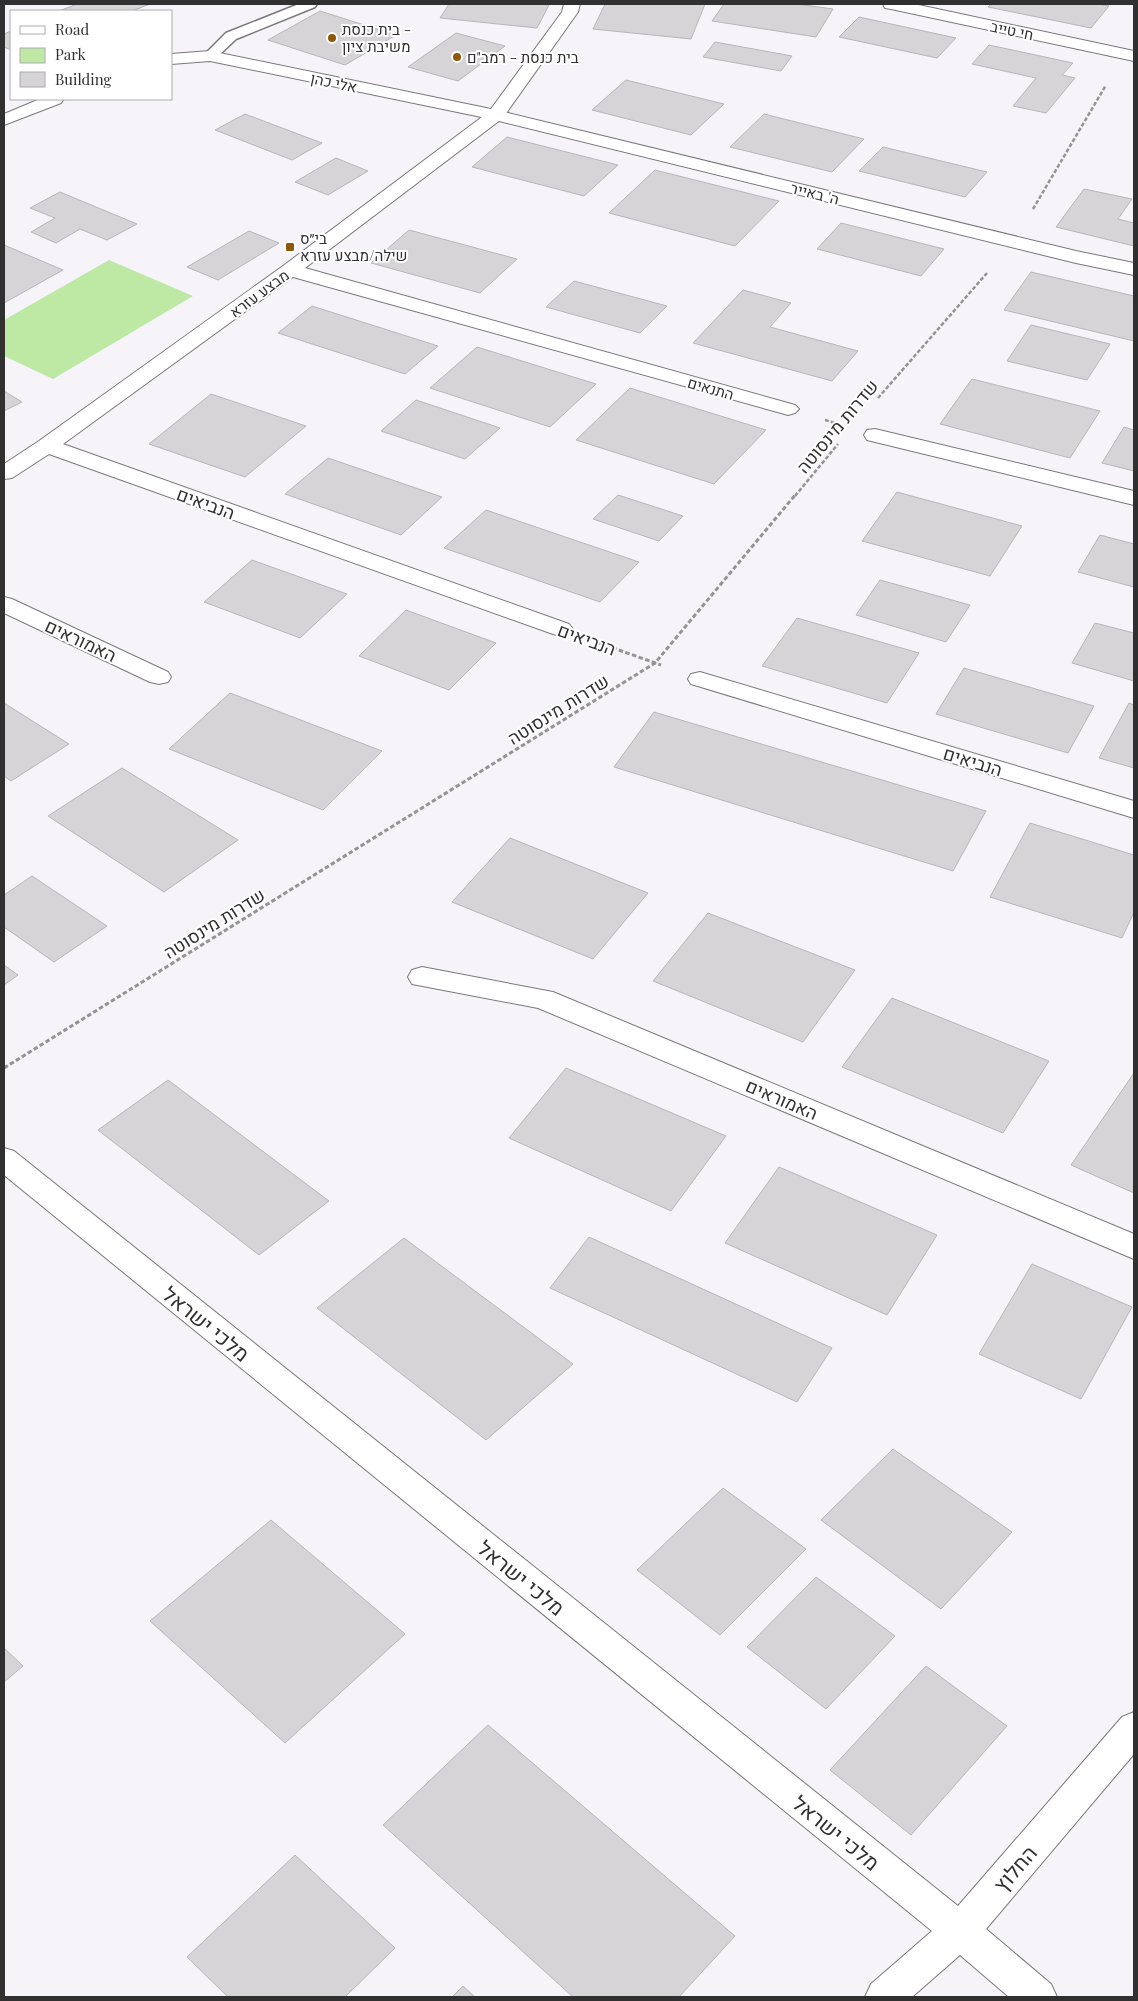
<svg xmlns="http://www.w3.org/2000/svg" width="1138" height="2001" viewBox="0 0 1138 2001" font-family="'Playfair Display',Heebo,serif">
<rect width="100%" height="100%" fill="#f6f4f9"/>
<path fill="#bde9a5" d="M109,260L193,296L53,379L4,356V320Z"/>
<g fill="#d7d4d8" stroke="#b9b5ba">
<path d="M77,4H150L132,11H59Z"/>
<path d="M449,4H534L549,5L537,28L440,18Z"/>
<path d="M605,4H705L691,39L593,29Z"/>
<path d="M724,4H797L833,9L816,37L712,21Z"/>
<path d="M991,4H1097L1109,6L1091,28L988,7Z"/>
<path d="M320,11L396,35L345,65L268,40Z"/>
<path d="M859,17L956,38L937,58L839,37Z"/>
<path d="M11,31V50L4,47V34Z"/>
<path d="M456,33L505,46L458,81L408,67Z"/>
<path d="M715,42L792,56L781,71L703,57Z"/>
<path d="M989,45L1073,63L1062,75L1075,78L1046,113L1013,106L1036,78L972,64Z"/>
<path d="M626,80L724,104L691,135L592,110Z"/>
<path d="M245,114L322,143L292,160L215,130Z"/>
<path d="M764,114L864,139L832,172L730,147Z"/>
<path d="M507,137L618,165L584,196L472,167Z"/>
<path d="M883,147L987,172L965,197L859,171Z"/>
<path d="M336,158L368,171L328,195L295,182Z"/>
<path d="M655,170L779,201L735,246L609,213Z"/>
<path d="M1084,189L1132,199L1118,219L1134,223V246L1056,227Z"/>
<path d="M60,192L137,224L107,240L80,229L56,243L31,232L55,218L30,208Z"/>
<path d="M841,223L944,249L921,276L817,249Z"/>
<path d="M409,230L517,259L480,293L371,263Z"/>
<path d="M249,231L279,243L218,280L187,267Z"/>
<path d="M4,245L63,270L4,303Z"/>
<path d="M1031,272L1134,296V341L1004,310Z"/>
<path d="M574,281L667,306L640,333L546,307Z"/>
<path d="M743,290L791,303L770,327L858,351L832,381L693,343Z"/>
<path d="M312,306L438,346L405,374L278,333Z"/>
<path d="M1031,325L1110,344L1087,380L1007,361Z"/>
<path d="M477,347L596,384L550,427L430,388Z"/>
<path d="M972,379L1100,411L1070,458L940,424Z"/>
<path d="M630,388L766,430L714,484L576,440Z"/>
<path d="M4,391L22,402L4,411Z"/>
<path d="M211,394L306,426L245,477L149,444Z"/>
<path d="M416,400L500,428L465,459L381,431Z"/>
<path d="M1124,427L1134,430V471L1102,463Z"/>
<path d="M328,458L442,497L401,535L285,494Z"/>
<path d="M897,492L1022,526L990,576L862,541Z"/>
<path d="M618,495L683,516L659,541L593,519Z"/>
<path d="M486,510L639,562L600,602L444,548Z"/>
<path d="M1100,535L1134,544V587L1078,572Z"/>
<path d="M252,560L347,594L300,638L204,602Z"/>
<path d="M880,580L970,605L946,642L856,615Z"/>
<path d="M406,610L496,643L449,690L359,656Z"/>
<path d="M797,618L919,653L887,703L762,666Z"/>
<path d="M1095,623L1134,633V681L1072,663Z"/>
<path d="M964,668L1094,706L1068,753L936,714Z"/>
<path d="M230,693L382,751L323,810L169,749Z"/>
<path d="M4,703L69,744L11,781L4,776Z"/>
<path d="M1129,703L1134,705V768L1099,758Z"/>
<path d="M654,712L986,811L953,871L614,767Z"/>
<path d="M122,768L238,840L164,892L48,816Z"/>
<path d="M1030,823L1134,855V912L1122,938L990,897Z"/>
<path d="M510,838L648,893L593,959L452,902Z"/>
<path d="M32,876L107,926L54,962L4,927V895Z"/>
<path d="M708,913L855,970L803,1042L653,981Z"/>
<path d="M4,965L18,975L4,985Z"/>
<path d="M892,998L1049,1061L1003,1133L842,1067Z"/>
<path d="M566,1068L726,1136L671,1211L509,1138Z"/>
<path d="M1134,1073V1193L1071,1165Z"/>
<path d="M168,1080L329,1201L259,1255L98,1130Z"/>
<path d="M779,1167L937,1235L887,1315L725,1243Z"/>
<path d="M589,1237L832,1348L797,1402L550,1288Z"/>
<path d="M404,1238L573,1364L486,1440L317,1308Z"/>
<path d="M1032,1264L1132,1307L1081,1399L979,1354Z"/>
<path d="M893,1449L1012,1532L941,1609L821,1520Z"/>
<path d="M723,1488L806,1549L720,1635L637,1570Z"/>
<path d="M271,1520L405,1634L285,1743L150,1621Z"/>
<path d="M816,1577L895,1636L826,1709L747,1647Z"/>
<path d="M4,1648L23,1666L4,1682Z"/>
<path d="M926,1666L1007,1726L911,1835L830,1770Z"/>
<path d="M488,1725L735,1936L679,1997H573L383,1825Z"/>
<path d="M295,1855L395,1948L345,1997H228L187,1957Z"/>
<path d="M463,1986L475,1997H452Z"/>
</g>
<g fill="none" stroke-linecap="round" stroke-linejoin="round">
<g stroke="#7a787c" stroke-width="3">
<path id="lane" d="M299,4H317L315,7L236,39L215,59H205L203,56L226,33Z"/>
</g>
<g stroke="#7a787c" stroke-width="2">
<g id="street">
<path d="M883,4H914L1134,51V61L891,9L885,8Z"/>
<path d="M496,110L1076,251L1134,263V275L1076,263L499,121L305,268L795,405L799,409L795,413L788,415L781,413L293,277L63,444L569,624L573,629L569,634L561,636L553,634L49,454L12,478L4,479V464L39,441L283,266L490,111Z"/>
<path d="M875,429L1134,491V505L867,440L864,435L867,430Z"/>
<path d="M4,597L12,599L168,672L171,677L168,682L159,684L150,682L4,613Z"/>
<path d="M700,672L1134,801V818L691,684L688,679L691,674Z"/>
<path d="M422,967L553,992L1134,1234V1259L538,1008L412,984L408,977L412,970Z"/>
<path d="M4,1148L14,1151L958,1906L1122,1717L1134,1712V1754L986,1929L1051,1984L1057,1997H1009L960,1955L912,1997H865L871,1984L932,1931L4,1175Z"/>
</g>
</g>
<g stroke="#7a787c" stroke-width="2">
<g id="secondary">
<path d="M564,4H580L578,12L502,119L496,120L210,61L171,64V54L210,51L491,109L562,12Z"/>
<path d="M40,99H64L61,103L4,125V114Z"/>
</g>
</g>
<g stroke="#949396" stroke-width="2.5" stroke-dasharray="4 2" stroke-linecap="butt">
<path d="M1033,209L1106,85"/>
<path d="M878,398L987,273"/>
<path d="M825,420L838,424"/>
<path d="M795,496L838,444"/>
</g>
<g stroke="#949396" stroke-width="3" stroke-dasharray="4.5 2.5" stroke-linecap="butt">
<path d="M599,643L661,665"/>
<path d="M4,1068L655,663L796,494"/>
</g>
<use href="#lane" fill="#fff" fill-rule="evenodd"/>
<use href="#street" fill="#fff" fill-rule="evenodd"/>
<use href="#secondary" fill="#fff" fill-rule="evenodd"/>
</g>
<g fill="#8d5907" stroke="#fff" stroke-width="2">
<circle cx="332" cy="38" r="5"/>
<circle cx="457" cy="57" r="5"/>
<rect x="285" y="242" width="10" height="10" rx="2.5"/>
</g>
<g text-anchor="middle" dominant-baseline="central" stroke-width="4" stroke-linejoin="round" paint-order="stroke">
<g font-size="15" fill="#303031" stroke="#fff" text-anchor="start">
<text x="342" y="29">בית כנסת -<tspan x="342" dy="17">משיבת ציון</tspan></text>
<text x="467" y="57">בית כנסת - רמב"ם</text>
<text x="300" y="238">בי״ס<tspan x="300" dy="17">שילה/מבצע עזרא</tspan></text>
</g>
<g font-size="15" fill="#303031" stroke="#fff">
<text transform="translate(1012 30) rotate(12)">חי טייב</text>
<text transform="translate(334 82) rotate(12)">אלי כהן</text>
<text transform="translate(815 193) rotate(14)">ה' באייר</text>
<text transform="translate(259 293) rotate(-36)">מבצע עזרא</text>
<text transform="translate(711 388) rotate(16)">התנאים</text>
</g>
<g font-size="18" fill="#303031" stroke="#fff">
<text transform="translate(837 426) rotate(-50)">שדרות מינסוטה</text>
<text transform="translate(206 503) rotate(20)">הנביאים</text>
<text transform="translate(587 639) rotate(20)">הנביאים</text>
<text transform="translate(81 640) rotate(25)">האמוראים</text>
<text transform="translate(558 709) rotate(-32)">שדרות מינסוטה</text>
<text transform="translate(973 761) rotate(17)">הנביאים</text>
<text transform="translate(214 923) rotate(-32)">שדרות מינסוטה</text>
<text transform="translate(782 1099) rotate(23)">האמוראים</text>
</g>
<g font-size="21" fill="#303031" stroke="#fff">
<text transform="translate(207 1323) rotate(39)">מלכי ישראל</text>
<text transform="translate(522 1577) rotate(39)">מלכי ישראל</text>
<text transform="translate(837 1832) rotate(39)">מלכי ישראל</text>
<text transform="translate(1014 1868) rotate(-49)">החלוץ</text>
</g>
</g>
<rect width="1138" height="2001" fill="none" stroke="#303031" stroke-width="10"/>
<rect x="10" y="10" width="162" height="90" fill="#ffffff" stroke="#acacad"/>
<rect x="20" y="26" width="25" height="8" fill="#ffffff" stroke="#acacad"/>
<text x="55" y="35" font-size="15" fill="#303031">Road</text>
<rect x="20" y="48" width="25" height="15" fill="#bde9a5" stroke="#acacad"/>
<text x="55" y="60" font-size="15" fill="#303031">Park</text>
<rect x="20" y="72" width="25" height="15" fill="#d7d4d8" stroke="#acacad"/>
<text x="55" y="85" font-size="15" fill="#303031">Building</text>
</svg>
